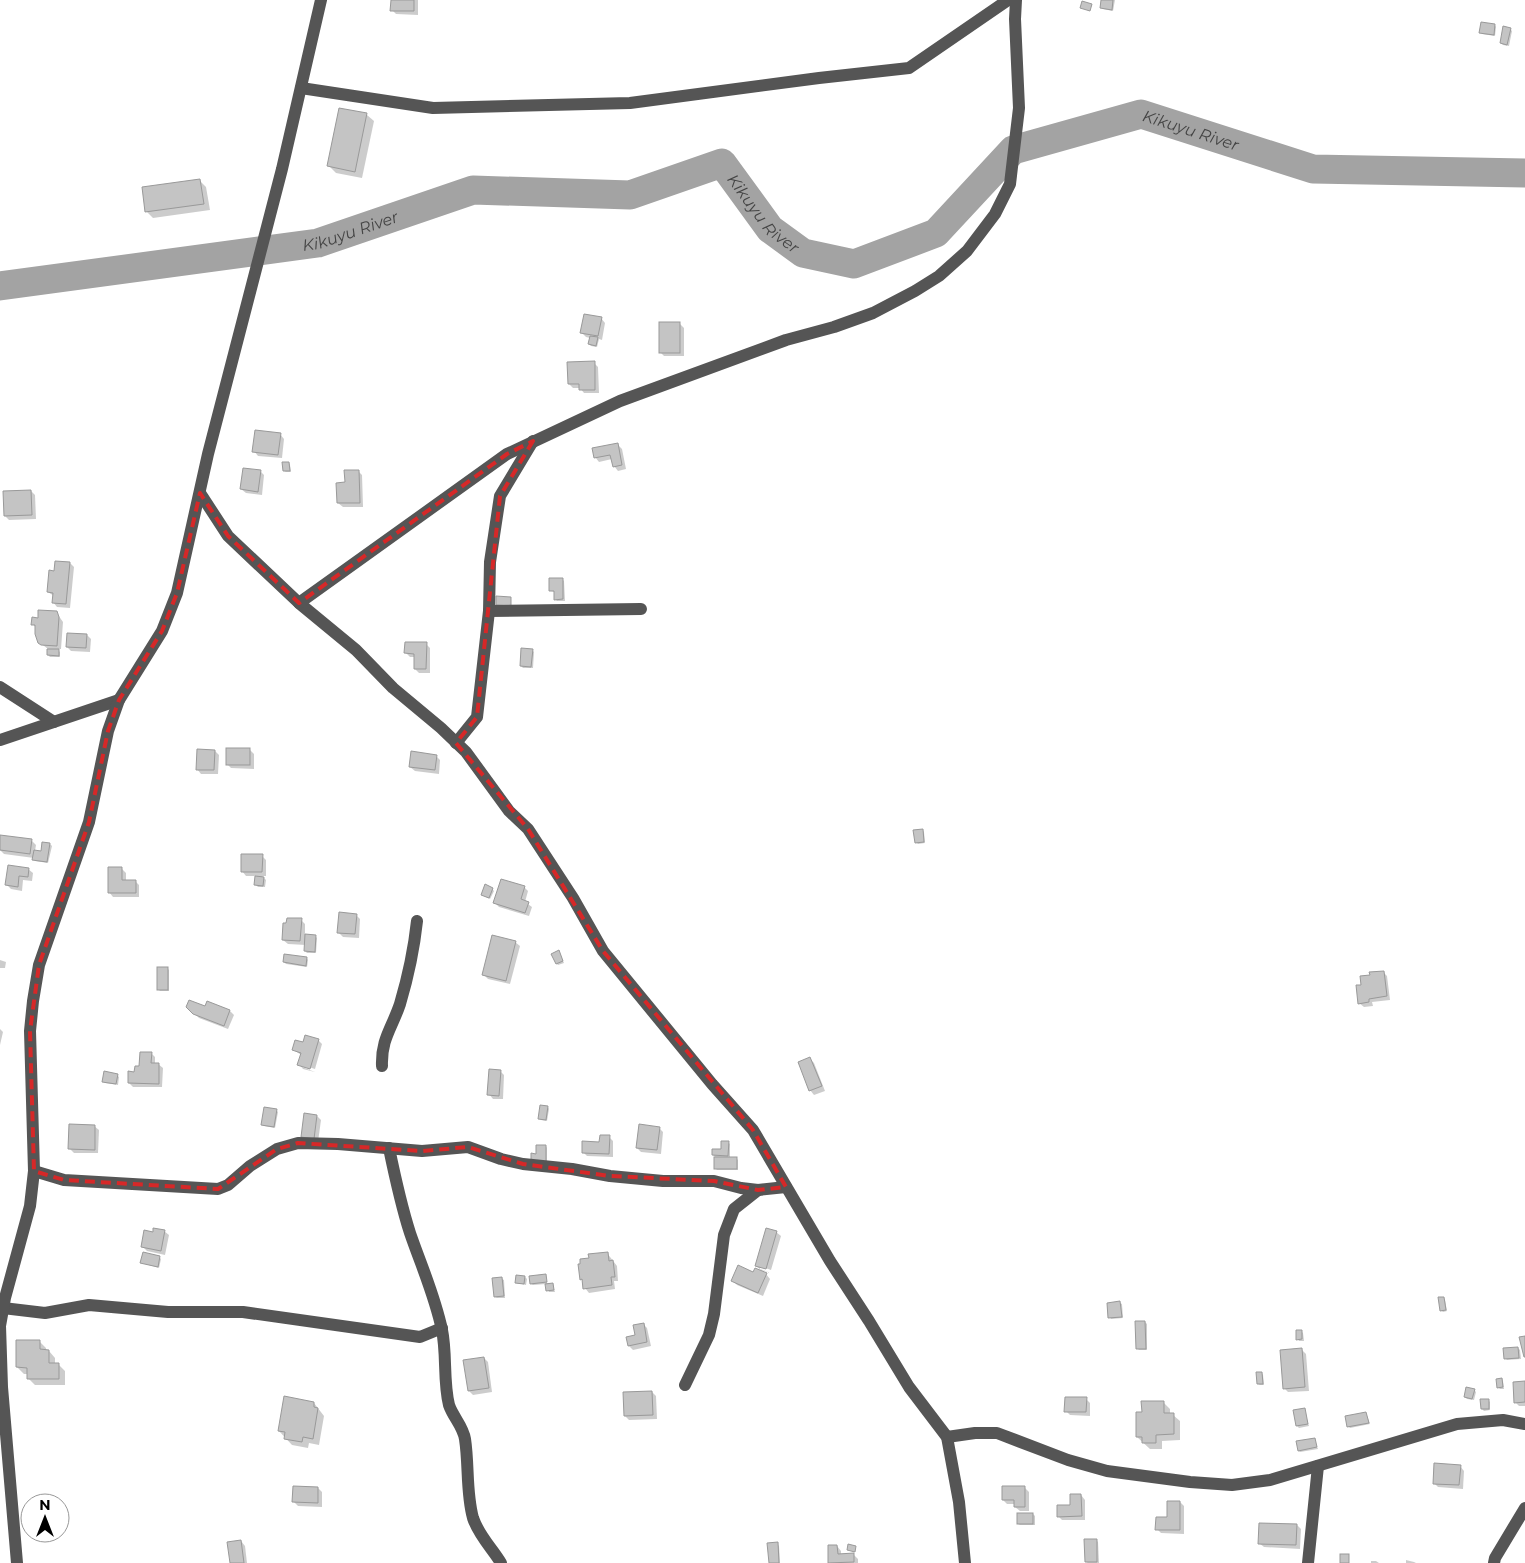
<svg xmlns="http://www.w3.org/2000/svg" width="1525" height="1563" viewBox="0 0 1525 1563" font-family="Montserrat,sans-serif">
<rect width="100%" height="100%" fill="#fff"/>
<g fill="#0003">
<path d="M392,0H418V15L396,14L392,10Z"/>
<path d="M1102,0H1115L1113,11L1103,9L1101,7Z"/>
<path d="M1495,25L1496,27L1495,36L1482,34L1481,32Z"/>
<path d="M1510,29L1512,31L1509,46L1503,45L1501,43Z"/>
<path d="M340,109L367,115L374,121L362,178L336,173L329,166Z"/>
<path d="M199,180L206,187L210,210L153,218L146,211Z"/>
<path d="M601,318L605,323L602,340L599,339L597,347L591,346L589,344L590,338L586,337L582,333Z"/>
<path d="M680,324L684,328V356H664L660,352Z"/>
<path d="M594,363L598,367L599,393H584L580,388H573L569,384Z"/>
<path d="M280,434L284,439L282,458L258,456L254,451Z"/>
<path d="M618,445L622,449L626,469L618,471L614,466L612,459L599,462L595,457Z"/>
<path d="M289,463L290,465L291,472H286L284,471Z"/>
<path d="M260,471L264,475L262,495L246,493L241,489Z"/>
<path d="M358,471L362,475L363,507H343L338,503L346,483Z"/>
<path d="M31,491L35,495L36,519L9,520L5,516Z"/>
<path d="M70,563L74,567L70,608L57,607L53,602L54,596L48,592L55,572Z"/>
<path d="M563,580L564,581L565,601H557L555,599V592L551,591Z"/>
<path d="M56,612L63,622L61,649H57L60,652V657H50L48,655V649L39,642L36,628L33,624L39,619Z"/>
<path d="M87,635L91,639L90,652L71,651L67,647Z"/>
<path d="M426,644L430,648V673H419L415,669V657H410L406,653Z"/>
<path d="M532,650L534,652L533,668H523L521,666Z"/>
<path d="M250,750L254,754V769L231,768L227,764Z"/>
<path d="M215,751L219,755L218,774H201L197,769Z"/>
<path d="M436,756L440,760L439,774L415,771L410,767Z"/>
<path d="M922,830L924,832L925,843L918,844L916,842Z"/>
<path d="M32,841L36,845L35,851L42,852L50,844L52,846L48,863L35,861L34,858L4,854L0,850V846Z"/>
<path d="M262,856L266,860V876H262L266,880L265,887H258L256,885L257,876H246L242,871Z"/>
<path d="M28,869L33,873L32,881L23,880L22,891L11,889L7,885Z"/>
<path d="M122,869L126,873V881H135L139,885V897H113L109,892Z"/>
<path d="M524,887L528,891L525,902L532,907L529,916L499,907L495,903Z"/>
<path d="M492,889L494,891L490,899L482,895Z"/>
<path d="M356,915L360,919L359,938L343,937L338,932Z"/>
<path d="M301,920L305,924V935L315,936L317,938L316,953H307L305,951L306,945L288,944L283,940Z"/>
<path d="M515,942L520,946L510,984L488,979L484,975Z"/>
<path d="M559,952L564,963L558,965L557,964Z"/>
<path d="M307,958L308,960L307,967L286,964L284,962Z"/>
<path d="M0,960L6,962L5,968H0Z"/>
<path d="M167,968L169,970V991H160L158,989Z"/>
<path d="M1383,972L1387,976L1390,1000L1372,1002L1373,1006L1364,1007L1359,1003L1362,986L1371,976Z"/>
<path d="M188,1007L230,1011L234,1015L228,1029L199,1018Z"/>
<path d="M0,1029L3,1032L0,1045Z"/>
<path d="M318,1040L322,1044L315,1069L302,1065V1067L315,1072L303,1069L299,1064L301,1055L294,1050L304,1043Z"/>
<path d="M151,1053L155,1057V1064H158L163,1068L162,1087H133L129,1083Z"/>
<path d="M810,1059L814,1063L825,1091L814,1095L810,1090Z"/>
<path d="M500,1071L504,1075L503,1099H493L489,1094Z"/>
<path d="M117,1075L119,1077L118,1085L105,1083L104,1082Z"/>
<path d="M548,1107L549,1109L547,1121L541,1120L539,1118Z"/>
<path d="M276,1110L278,1112L275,1128L264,1126L262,1125Z"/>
<path d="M317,1116L321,1120L318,1142L306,1141Z"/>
<path d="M94,1126L99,1130L98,1153H74L70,1149Z"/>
<path d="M659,1128L663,1132L661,1154L641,1152L637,1148Z"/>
<path d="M609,1137L613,1141V1157L587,1156L583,1152Z"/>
<path d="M728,1142L730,1144V1159H737L738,1160V1170H717L715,1168V1157L713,1155L722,1151Z"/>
<path d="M546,1146L547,1148V1163L537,1156Z"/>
<path d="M164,1231L169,1235L165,1255L147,1251L143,1247L154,1233Z"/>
<path d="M776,1232L781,1236L771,1270L760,1266V1269L771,1273L761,1270L756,1266Z"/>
<path d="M607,1253L617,1266L618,1281H614L615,1289L589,1293L585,1288L584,1282L581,1279L590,1259Z"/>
<path d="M159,1257L161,1259L159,1268L142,1263Z"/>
<path d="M754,1273L766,1274L770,1279L763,1296L737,1285L733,1281Z"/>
<path d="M545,1276L548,1285H553L555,1292H549L546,1284L533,1285L531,1284Z"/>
<path d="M525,1277L527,1279L526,1285L517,1283Z"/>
<path d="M502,1279L504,1280L505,1298H497L495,1297Z"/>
<path d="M1443,1298L1445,1300L1447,1311L1443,1312L1441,1310Z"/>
<path d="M1120,1303L1122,1304L1123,1318L1111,1319L1110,1317Z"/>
<path d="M1145,1322L1147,1324V1350H1139L1137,1348Z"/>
<path d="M643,1324L647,1328L651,1346L633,1350L629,1346Z"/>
<path d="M1301,1331L1303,1333L1304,1341H1299L1298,1339Z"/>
<path d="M39,1341L46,1348V1351H49L55,1358V1364H58L65,1371V1385H35L28,1378V1374H24L17,1367Z"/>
<path d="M1518,1348L1520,1350L1521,1359L1507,1360L1505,1358Z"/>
<path d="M1302,1350L1306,1354L1309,1391L1288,1392L1284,1388Z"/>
<path d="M484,1358L488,1362L492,1392L473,1395L469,1391Z"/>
<path d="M1261,1373L1263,1375L1264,1385H1260L1258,1384Z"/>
<path d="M1502,1379L1503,1381L1504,1389H1500L1498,1387Z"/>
<path d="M1525,1383V1406H1519L1515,1402Z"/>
<path d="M1474,1390L1476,1392L1474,1400L1467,1399L1465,1397Z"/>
<path d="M652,1392L656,1396L657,1419L629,1420L625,1416Z"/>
<path d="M1086,1399L1090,1403V1416L1070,1415L1066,1411Z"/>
<path d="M1488,1400L1490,1402V1410L1484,1411L1482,1409Z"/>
<path d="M1163,1402L1170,1409V1415H1173L1180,1421V1440L1162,1441V1449H1150L1137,1437L1143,1413Z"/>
<path d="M314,1403L324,1416L319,1445L309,1443L308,1448L292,1445L279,1431Z"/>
<path d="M1304,1410L1309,1426L1299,1428L1297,1426Z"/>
<path d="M1366,1413L1370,1424L1350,1428L1348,1426Z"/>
<path d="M1314,1439L1318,1449L1300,1452L1299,1451Z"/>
<path d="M1460,1466L1464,1471L1463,1489L1438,1487L1434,1483Z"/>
<path d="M318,1488L322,1492V1507L298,1506L294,1502Z"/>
<path d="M1025,1488L1029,1492V1511H1020L1015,1507V1504H1007L1003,1500Z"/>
<path d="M1081,1495L1085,1500V1520H1062L1058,1516L1071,1506Z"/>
<path d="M1180,1502L1184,1506V1534L1161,1533L1157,1529L1169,1518Z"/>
<path d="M1033,1514L1035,1516V1525H1020L1018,1524Z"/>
<path d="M1297,1525L1301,1529L1300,1549L1264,1547L1259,1543Z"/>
<path d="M1096,1540L1098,1542L1099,1563H1088L1086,1562Z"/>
<path d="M241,1541L245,1546L247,1563H231Z"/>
<path d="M777,1544L779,1546L780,1563H770Z"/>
<path d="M837,1546L841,1551V1555L853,1554L858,1559V1563H830Z"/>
<path d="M1406,1560L1414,1562L1416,1563H1406Z"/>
<path d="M1371,1561H1376L1379,1563H1371Z"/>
</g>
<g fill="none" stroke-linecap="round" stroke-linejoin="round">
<path stroke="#a3a3a3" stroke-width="29" id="s1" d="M0,286L318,243L473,190L630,195L722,163L770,229L803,253L854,264L936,233L1013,150L1141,114L1313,169L1525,173"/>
</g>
<g fill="#c4c4c4" stroke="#999">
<path d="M391,0H414V11H390Z"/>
<path d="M1101,0H1113L1112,10L1100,8Z"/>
<path d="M1082,1L1092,4L1090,11L1080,8Z"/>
<path d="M1481,22L1495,24L1494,35L1479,33Z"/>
<path d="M1503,26L1511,28L1507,45L1500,43Z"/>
<path d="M339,108L367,113L355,172L327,166Z"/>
<path d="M200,179L204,204L145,212L142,187Z"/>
<path d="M584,314L602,317L598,336L580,333Z"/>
<rect x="659" y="322" width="21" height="31"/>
<path d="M590,336L598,337L596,346L588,344Z"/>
<path d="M595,361V390H579V384H568L567,362Z"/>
<path d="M255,430L281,433L278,455L252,452Z"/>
<path d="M618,443L622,465L613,467L610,455L594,458L592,448Z"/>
<path d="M282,462H289L290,471H283Z"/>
<path d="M243,468L261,470L258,492L240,489Z"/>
<path d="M344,470H359L360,503H337L336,483L345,482Z"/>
<path d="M31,490L32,515L4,516L3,491Z"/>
<path d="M55,561L70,562L66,604L52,603L53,593L47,592L49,570L54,571Z"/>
<path d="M549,578H563V599L554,600V591H549Z"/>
<path d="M496,596L511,597V606L496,605Z"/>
<path d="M38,610L57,611L59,617L57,646L41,645L38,643L35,634V625H31L32,617L38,618Z"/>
<path d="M67,633L87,634L86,648L66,647Z"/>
<path d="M405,642H427L426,669H414V654L404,653Z"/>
<path d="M521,648L533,649L531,667L520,666Z"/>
<path d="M47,649H59V656L47,655Z"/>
<rect x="226" y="748" width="24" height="17"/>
<path d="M197,749L215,750L214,770H196Z"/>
<path d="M411,751L437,755L435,770L409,767Z"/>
<path d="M923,829L924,842L915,843L913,830Z"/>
<path d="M0,835L32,839L30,854L0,850Z"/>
<path d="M42,842L50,843L47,862L32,860L34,850L41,851Z"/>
<path d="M241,854H263L262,872H241Z"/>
<path d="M8,865L29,868L28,877L19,876L18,887L5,885Z"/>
<path d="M108,867H122V880H136V893H108Z"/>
<path d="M255,876L264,877L263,886L254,885Z"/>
<path d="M501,879L525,886L521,899L529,902L525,913L493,903Z"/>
<path d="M485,884L493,888L489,898L481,895Z"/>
<path d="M339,912L357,914L355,934L337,933Z"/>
<path d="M287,918H302L300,941L282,940L283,923H286Z"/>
<path d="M305,934L316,935L315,952L304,951Z"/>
<path d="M492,935L516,941L506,981L482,975Z"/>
<path d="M559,950L563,961L556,964L551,954Z"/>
<path d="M284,954L307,957L306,966L283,962Z"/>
<rect x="157" y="967" width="11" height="23"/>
<path d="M1384,971L1387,996L1369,999V1002L1358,1004L1356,985H1361L1360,976L1370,975L1369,972Z"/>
<path d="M189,1000L205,1006L207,1001L230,1010L224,1026L193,1014L186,1007Z"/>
<path d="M305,1035L319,1039L310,1069L297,1065L301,1053L292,1050L295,1040L303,1042Z"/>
<path d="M140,1052H152L151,1063H159V1084L128,1083V1071L134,1072L135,1066H139Z"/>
<path d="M810,1057L822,1086L809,1091L798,1062Z"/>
<path d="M489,1069L501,1070L499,1096L487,1095Z"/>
<path d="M104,1071L118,1074L116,1084L102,1082Z"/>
<path d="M540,1105L548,1106L546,1120L538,1119Z"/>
<path d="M264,1107L277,1109L274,1127L261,1125Z"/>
<path d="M304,1113L317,1115L314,1139L301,1137Z"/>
<path d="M69,1124L95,1125V1150L68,1149Z"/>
<path d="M639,1124L660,1127L657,1150L636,1148Z"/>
<path d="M600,1135H610L609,1154L582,1153V1141L599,1142Z"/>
<path d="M721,1141H729L728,1156L712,1155V1149H721Z"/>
<path d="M536,1145H546V1162L531,1161V1153L536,1154Z"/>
<rect x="714" y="1157" width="23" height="12"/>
<path d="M153,1228L165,1230L161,1251L141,1247L144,1230L153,1232Z"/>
<path d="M766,1228L777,1231L766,1269L755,1266Z"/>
<path d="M143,1252L160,1256L158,1267L140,1263Z"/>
<path d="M608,1252L609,1261L613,1260L615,1277H611L612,1285L583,1289L582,1279L580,1280L578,1264H580V1259L589,1258L588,1254Z"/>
<path d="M738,1265L753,1272L755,1268L767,1273L758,1293L731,1281Z"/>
<path d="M546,1274L547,1282L530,1284L529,1276Z"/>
<path d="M516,1275L525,1276L524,1284L515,1283Z"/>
<path d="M502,1277L504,1296L494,1297L492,1278Z"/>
<path d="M553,1283L554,1290L546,1291L545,1284Z"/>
<path d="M1438,1297H1444L1446,1310L1440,1311Z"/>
<path d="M1120,1301L1122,1317L1108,1318L1107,1303Z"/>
<path d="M1135,1321H1145L1146,1349H1136Z"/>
<path d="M644,1323L647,1342L628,1346L626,1337L635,1335L633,1325Z"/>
<path d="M1296,1330H1302V1339L1296,1340Z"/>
<path d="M1525,1336V1357H1524L1519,1337Z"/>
<path d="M16,1340H40V1349L49,1350V1363H59V1379H27V1368L16,1367Z"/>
<path d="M1518,1347L1519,1358L1504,1359L1503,1348Z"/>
<path d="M1302,1348L1305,1387L1283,1389L1280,1350Z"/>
<path d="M484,1357L489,1388L468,1391L463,1360Z"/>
<path d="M1256,1372H1262L1263,1384H1257Z"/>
<path d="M1502,1378L1503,1387L1497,1388L1496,1379Z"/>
<path d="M1525,1381V1402L1514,1403L1513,1382Z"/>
<path d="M1466,1387L1475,1389L1472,1399L1464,1397Z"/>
<path d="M652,1391L653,1415L624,1416L623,1392Z"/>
<path d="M284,1396L314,1402V1407L318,1408L313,1439L303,1437L302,1442L284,1439L285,1432L278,1431Z"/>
<path d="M1065,1397H1087L1086,1412H1064Z"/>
<path d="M1480,1399H1489V1409H1481Z"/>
<path d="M1141,1401H1164V1413H1174V1434L1156,1435V1443H1142V1437H1136V1412H1142Z"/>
<path d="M1305,1408L1308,1424L1296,1426L1293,1410Z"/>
<path d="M1366,1412L1369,1423L1347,1427L1345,1416Z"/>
<path d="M1315,1438L1317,1447L1298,1451L1296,1441Z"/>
<path d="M1434,1463L1461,1465L1459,1485L1433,1484Z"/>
<path d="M293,1486L318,1487V1503L292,1502Z"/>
<path d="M1002,1486H1025V1507H1014V1500H1002Z"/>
<path d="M1070,1494H1081L1082,1516L1057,1517V1505H1070Z"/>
<path d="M1167,1501H1180V1530H1155L1156,1517H1167Z"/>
<rect x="1017" y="1513" width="16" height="11"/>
<path d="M1259,1523L1297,1524L1296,1545L1258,1544Z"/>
<path d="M1084,1539H1097V1562H1085Z"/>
<path d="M241,1540L244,1563H230L227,1542Z"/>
<path d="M778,1542L779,1563H769L767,1543Z"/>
<path d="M848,1544L856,1546L855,1552L847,1550Z"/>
<path d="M828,1545H837L838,1554L854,1553V1562L828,1563Z"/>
<rect x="1340" y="1554" width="9" height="9"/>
</g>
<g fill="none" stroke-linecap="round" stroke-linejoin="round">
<g stroke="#555" stroke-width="12">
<path d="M301,88L433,108L630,103L819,78L909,68L1008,0"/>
<path d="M200,493L228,536L299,603L356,650L393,688L441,728L466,752L509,811L528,829L573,898L603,951L712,1084L753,1130L830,1261L869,1321L909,1387L947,1437L959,1502L965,1563"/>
<path d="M299,603L507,454L620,401L786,340L834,327L873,313L915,291L939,276L967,251L995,214L1010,184L1019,108L1015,19L1016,0"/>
<path d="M489,611L641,609"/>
<path d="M0,687L54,722"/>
<path d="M0,740L119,700"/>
<path d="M456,743L477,717L489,611L490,562L500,496L533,441"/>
<path d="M382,1066C381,1039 392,1028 400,1004C408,977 414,949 417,921"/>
<path d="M389,1148C395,1177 401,1205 410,1233C421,1265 435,1296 442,1330C447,1354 443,1381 449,1405C453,1417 463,1426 465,1439C469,1465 466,1493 473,1518C479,1536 492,1548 501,1563"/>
<path d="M34,1171L64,1180L218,1189L228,1185L250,1166L277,1149L298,1143L338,1144L422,1151L468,1147L501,1159L523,1164L572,1169L610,1176L663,1181H714L741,1188L758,1190L786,1187"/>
<path d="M3,1308L45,1313L89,1305L168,1312H243L420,1337L442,1328"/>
<path d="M685,1385L709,1335L714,1314L724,1235L734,1209L758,1190"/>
<path d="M947,1437L975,1433H997L1068,1460L1107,1471L1190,1482L1232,1485L1270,1480L1457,1424L1503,1420L1525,1424"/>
<path d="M17,1563L2,1387L0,1326L5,1298L30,1206L34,1171L30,1031L33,1001L39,965L89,822L108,731L119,700L162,631L177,593L208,454L282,169L321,0"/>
<path d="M1308,1563L1318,1466"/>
<path d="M1494,1563L1495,1558L1525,1508"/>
</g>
</g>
<path fill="none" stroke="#d62828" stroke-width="4" stroke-dasharray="10 6" stroke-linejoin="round" d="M533,441L500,496L477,717L456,743L528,829L603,951L753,1130L786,1187L758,1190L714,1181L610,1176L523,1164L468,1147L422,1151L298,1143L277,1149L218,1189L64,1180L34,1171L30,1031L39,965L89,822L108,731L119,700L162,631L177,593L200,493L228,536L299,603L507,454Z"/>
<g text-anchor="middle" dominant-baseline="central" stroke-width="4" stroke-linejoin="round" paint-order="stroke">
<g font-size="16" font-style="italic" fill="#444" stroke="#fff">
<text stroke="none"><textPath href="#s1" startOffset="1300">Kikuyu River</textPath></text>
<text stroke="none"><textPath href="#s1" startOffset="805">Kikuyu River</textPath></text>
<text stroke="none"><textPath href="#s1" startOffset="355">Kikuyu River</textPath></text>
</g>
</g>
<g transform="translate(45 1518)"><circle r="24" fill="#ffffff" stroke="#999999"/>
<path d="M0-4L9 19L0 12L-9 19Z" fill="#000000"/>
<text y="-8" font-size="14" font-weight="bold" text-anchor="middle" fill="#000000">N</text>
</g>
</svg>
